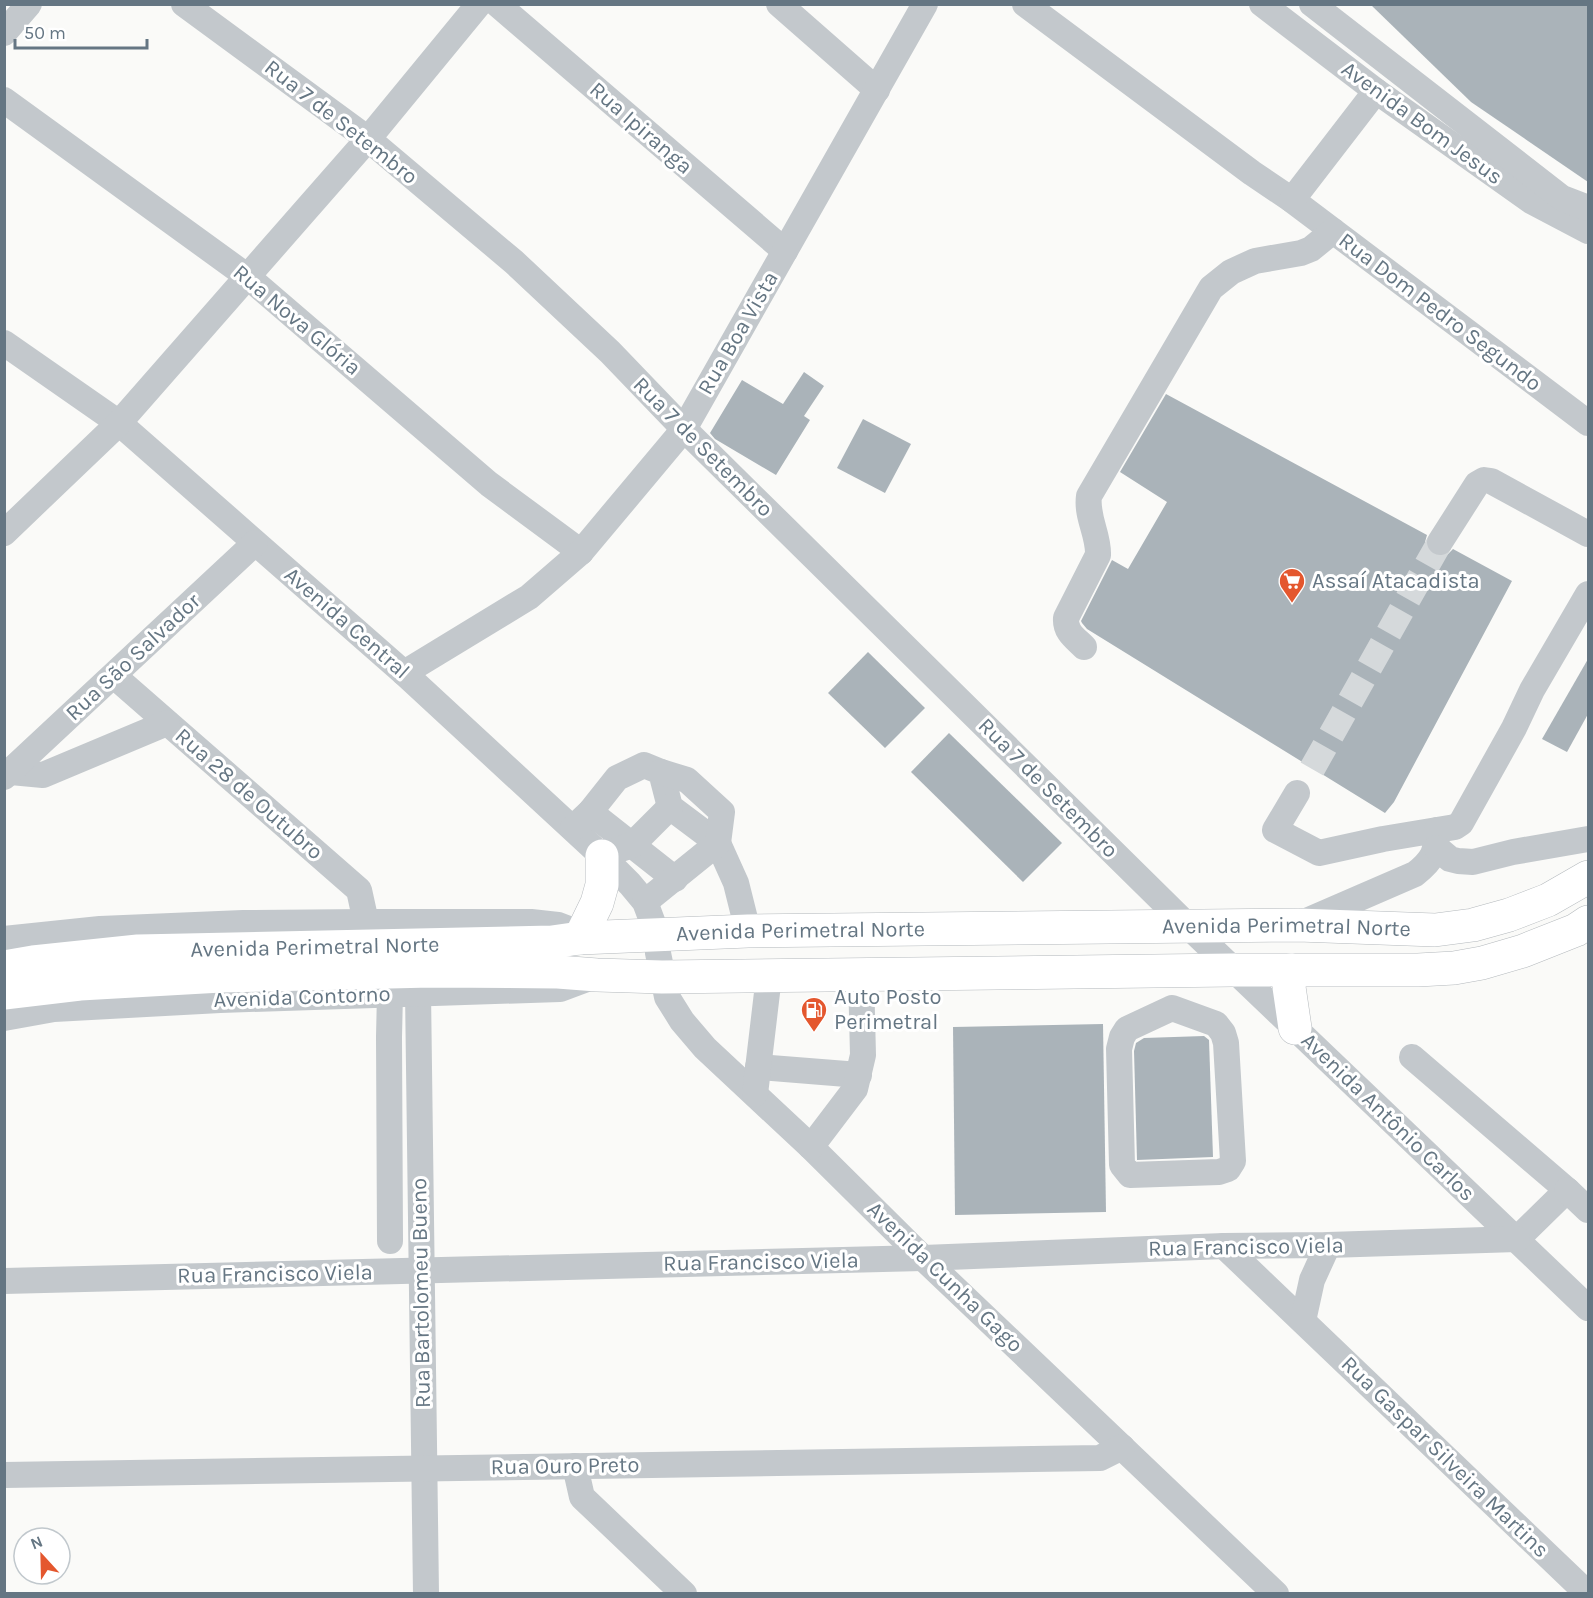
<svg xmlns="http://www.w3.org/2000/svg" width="1593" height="1598" viewBox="0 0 1593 1598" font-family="Karla,sans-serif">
<rect width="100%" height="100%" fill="#fafaf8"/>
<g fill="#aab3b9">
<path d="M1370,4H1588V182L1471,102Z"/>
<path d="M804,372L824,386L804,416L810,420L776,475L715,439L710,433L742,380L783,404Z"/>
<path d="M1166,394L1427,535L1425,542L1426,548L1432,555L1439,557L1446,556L1453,549L1512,581L1394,802L1385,813L1087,629L1082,623L1081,621L1112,560L1128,569L1167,502L1120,472Z"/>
<path d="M863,419L911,444L885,493L837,468Z"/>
<path d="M868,652L925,708L885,748L828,693Z"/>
<path d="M1588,659V714L1567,752L1542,739Z"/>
<path d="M949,733L1062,843L1023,882L911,772Z"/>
<path d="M1103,1024L1106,1212L955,1215L953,1027Z"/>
<path d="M1204,1036L1209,1040L1213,1157L1137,1160L1134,1051L1136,1043L1144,1038Z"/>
</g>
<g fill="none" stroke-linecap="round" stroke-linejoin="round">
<path stroke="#d5d9db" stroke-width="26" stroke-dasharray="26 13" stroke-linecap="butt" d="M1312,769L1440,542"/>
<g stroke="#b4b9bd" stroke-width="34">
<g id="highway">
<path d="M580,938L597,903L602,885V856"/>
<path id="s1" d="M4,967L33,962L138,951L552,942L580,938L748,931L1298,925L1435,930L1473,925L1509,915L1548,900L1588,877"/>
<path d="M1291,970L1289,987L1295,1028"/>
<path d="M4,993L80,984L221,976L431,971L558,972L597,975L662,977L1233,970H1418L1454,968L1482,963L1523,951L1576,930L1588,922"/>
</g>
</g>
<g stroke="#c3c8cc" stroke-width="26">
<path d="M184,4L368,139L514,262L610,352L684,429L1188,926L1588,1308"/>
<path d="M497,4L785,251"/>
<path d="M779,4L877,90"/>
<path d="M1025,4L1252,173L1292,200L1588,423"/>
<path d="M1262,4L1376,91L1531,201L1588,231"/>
<path d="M1312,4L1562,198L1588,208"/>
<path d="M4,33L29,4"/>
<path d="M4,100L248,277L489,484L581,552"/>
<path d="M1292,200L1376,91"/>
<path d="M4,343L119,423L404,673L602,856L630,884L645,902L657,934L658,953L667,997L682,1021L705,1048L811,1147L923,1258L1276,1594"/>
<path d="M4,533L119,423L368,139L479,4"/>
<path d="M1440,542L1477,484L1484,480L1491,481L1588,534"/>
<path d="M1084,647C1075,638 1065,632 1066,618L1098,555C1099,535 1086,517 1089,496L1211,288L1231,272L1255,261L1301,253L1311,249L1333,231"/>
<path d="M404,673L529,597L581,552L684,429L925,4"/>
<path d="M114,676L359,890L366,922"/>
<path d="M11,772L43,775L167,723"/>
<path d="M4,777L255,543"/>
<path d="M1297,793L1275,830L1319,853L1383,839L1437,830C1437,851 1433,860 1415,874L1302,923"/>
<path d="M590,812L675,879"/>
<path d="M573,828L590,812L617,778L644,765L661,772L670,807L718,843L736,883L748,931"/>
<path d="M1437,830L1455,827L1461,823L1514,728L1532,690L1588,594"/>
<path d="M1437,848L1450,859L1458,861L1473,862L1513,852L1588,839"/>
<path d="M618,850L632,845L670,807"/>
<path d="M645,902L718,843L722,812L687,780L661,772"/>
<path d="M4,939L100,929L243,923L366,922H531L558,925L571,930L580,938"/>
<path d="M418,992L426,1594"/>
<path d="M390,993L389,1037L390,1241"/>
<path d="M1172,1008L1216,1024L1223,1033L1226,1043L1233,1161L1228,1169L1219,1172L1130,1175L1122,1165L1119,1049L1122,1037L1127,1029Z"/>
<path d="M4,1018L54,1009L220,1000L560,989L592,977"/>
<path d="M1412,1057L1567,1190L1517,1239"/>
<path d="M758,1067L859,1075"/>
<path d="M755,1094L769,976"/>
<path d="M811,1147L855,1089L863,1055L861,975"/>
<path d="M1567,1190L1588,1210"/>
<path d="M1224,1246L1588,1594"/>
<path d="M4,1281L923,1258L1224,1246L1328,1245L1517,1239"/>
<path d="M1303,1321L1312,1280L1328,1245"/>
<path d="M575,1466L582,1497L684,1594"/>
<path d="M4,1475L1100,1458L1122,1447"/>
</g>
<use href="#highway" stroke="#fff" stroke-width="33"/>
</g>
<defs>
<g id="supermarket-pin" transform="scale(1.35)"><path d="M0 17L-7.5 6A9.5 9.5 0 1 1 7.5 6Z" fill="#e4572e" stroke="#fff"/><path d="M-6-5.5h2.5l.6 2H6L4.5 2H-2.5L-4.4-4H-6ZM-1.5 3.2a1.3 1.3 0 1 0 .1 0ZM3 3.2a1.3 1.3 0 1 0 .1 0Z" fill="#fff"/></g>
<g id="fuel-pin" transform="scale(1.35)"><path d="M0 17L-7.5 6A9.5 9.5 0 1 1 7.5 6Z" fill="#e4572e" stroke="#fff"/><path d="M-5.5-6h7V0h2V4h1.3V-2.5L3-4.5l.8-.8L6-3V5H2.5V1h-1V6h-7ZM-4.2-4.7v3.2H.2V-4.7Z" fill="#fff"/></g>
</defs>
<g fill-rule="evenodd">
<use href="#supermarket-pin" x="1292" y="581"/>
<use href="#fuel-pin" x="814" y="1010"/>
</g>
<g text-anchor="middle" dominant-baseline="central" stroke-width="6" stroke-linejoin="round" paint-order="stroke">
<g font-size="22" fill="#657683" stroke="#fff">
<text transform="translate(341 122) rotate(38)">Rua 7 de Setembro</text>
<text transform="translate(1422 123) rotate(36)">Avenida Bom Jesus</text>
<text transform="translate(641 128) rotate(41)">Rua Ipiranga</text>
<text transform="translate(1440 312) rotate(37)">Rua Dom Pedro Segundo</text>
<text transform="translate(297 320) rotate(40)">Rua Nova Glória</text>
<text transform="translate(738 333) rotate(-60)">Rua Boa Vista</text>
<text transform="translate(703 447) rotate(45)">Rua 7 de Setembro</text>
<text transform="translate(347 623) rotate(41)">Avenida Central</text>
<text transform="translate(133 657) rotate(-43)">Rua São Salvador</text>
<text transform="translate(1048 788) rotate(45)">Rua 7 de Setembro</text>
<text transform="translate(249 794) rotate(41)">Rua 28 de Outubro</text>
<text stroke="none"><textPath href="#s1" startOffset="1284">Avenida Perimetral Norte</textPath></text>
<text stroke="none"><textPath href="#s1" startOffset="798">Avenida Perimetral Norte</textPath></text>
<text stroke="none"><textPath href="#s1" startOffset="312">Avenida Perimetral Norte</textPath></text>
<text transform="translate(302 997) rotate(-2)">Avenida Contorno</text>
<text transform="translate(1388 1117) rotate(44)">Avenida Antônio Carlos</text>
<text transform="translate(1246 1247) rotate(-1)">Rua Francisco Viela</text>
<text transform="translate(761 1262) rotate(-1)">Rua Francisco Viela</text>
<text transform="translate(275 1274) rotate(-1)">Rua Francisco Viela</text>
<text transform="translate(945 1277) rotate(44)">Avenida Cunha Gago</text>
<text transform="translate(421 1293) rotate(-91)">Rua Bartolomeu Bueno</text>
<text transform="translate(1445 1457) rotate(44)">Rua Gaspar Silveira Martins</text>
<text transform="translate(565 1466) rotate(-1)">Rua Ouro Preto</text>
</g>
<g font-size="22" fill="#657683" stroke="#fff" text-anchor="start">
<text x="1312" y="581">Assaí Atacadista</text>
<text x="834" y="997">Auto Posto<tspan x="834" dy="25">Perimetral</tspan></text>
</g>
</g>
<rect width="1593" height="1598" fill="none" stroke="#657683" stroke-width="12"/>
<g transform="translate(42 1556) rotate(338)"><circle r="28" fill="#ffffff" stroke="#c1c8cd" stroke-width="1.5"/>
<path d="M0-4.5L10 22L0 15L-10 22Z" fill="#e4572e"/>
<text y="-9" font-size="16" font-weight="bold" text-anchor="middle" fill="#657683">N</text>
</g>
<path d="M15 39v9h132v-9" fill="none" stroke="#657683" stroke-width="3"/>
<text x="24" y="39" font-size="18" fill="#657683" stroke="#ffffff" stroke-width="4.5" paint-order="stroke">50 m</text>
</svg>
